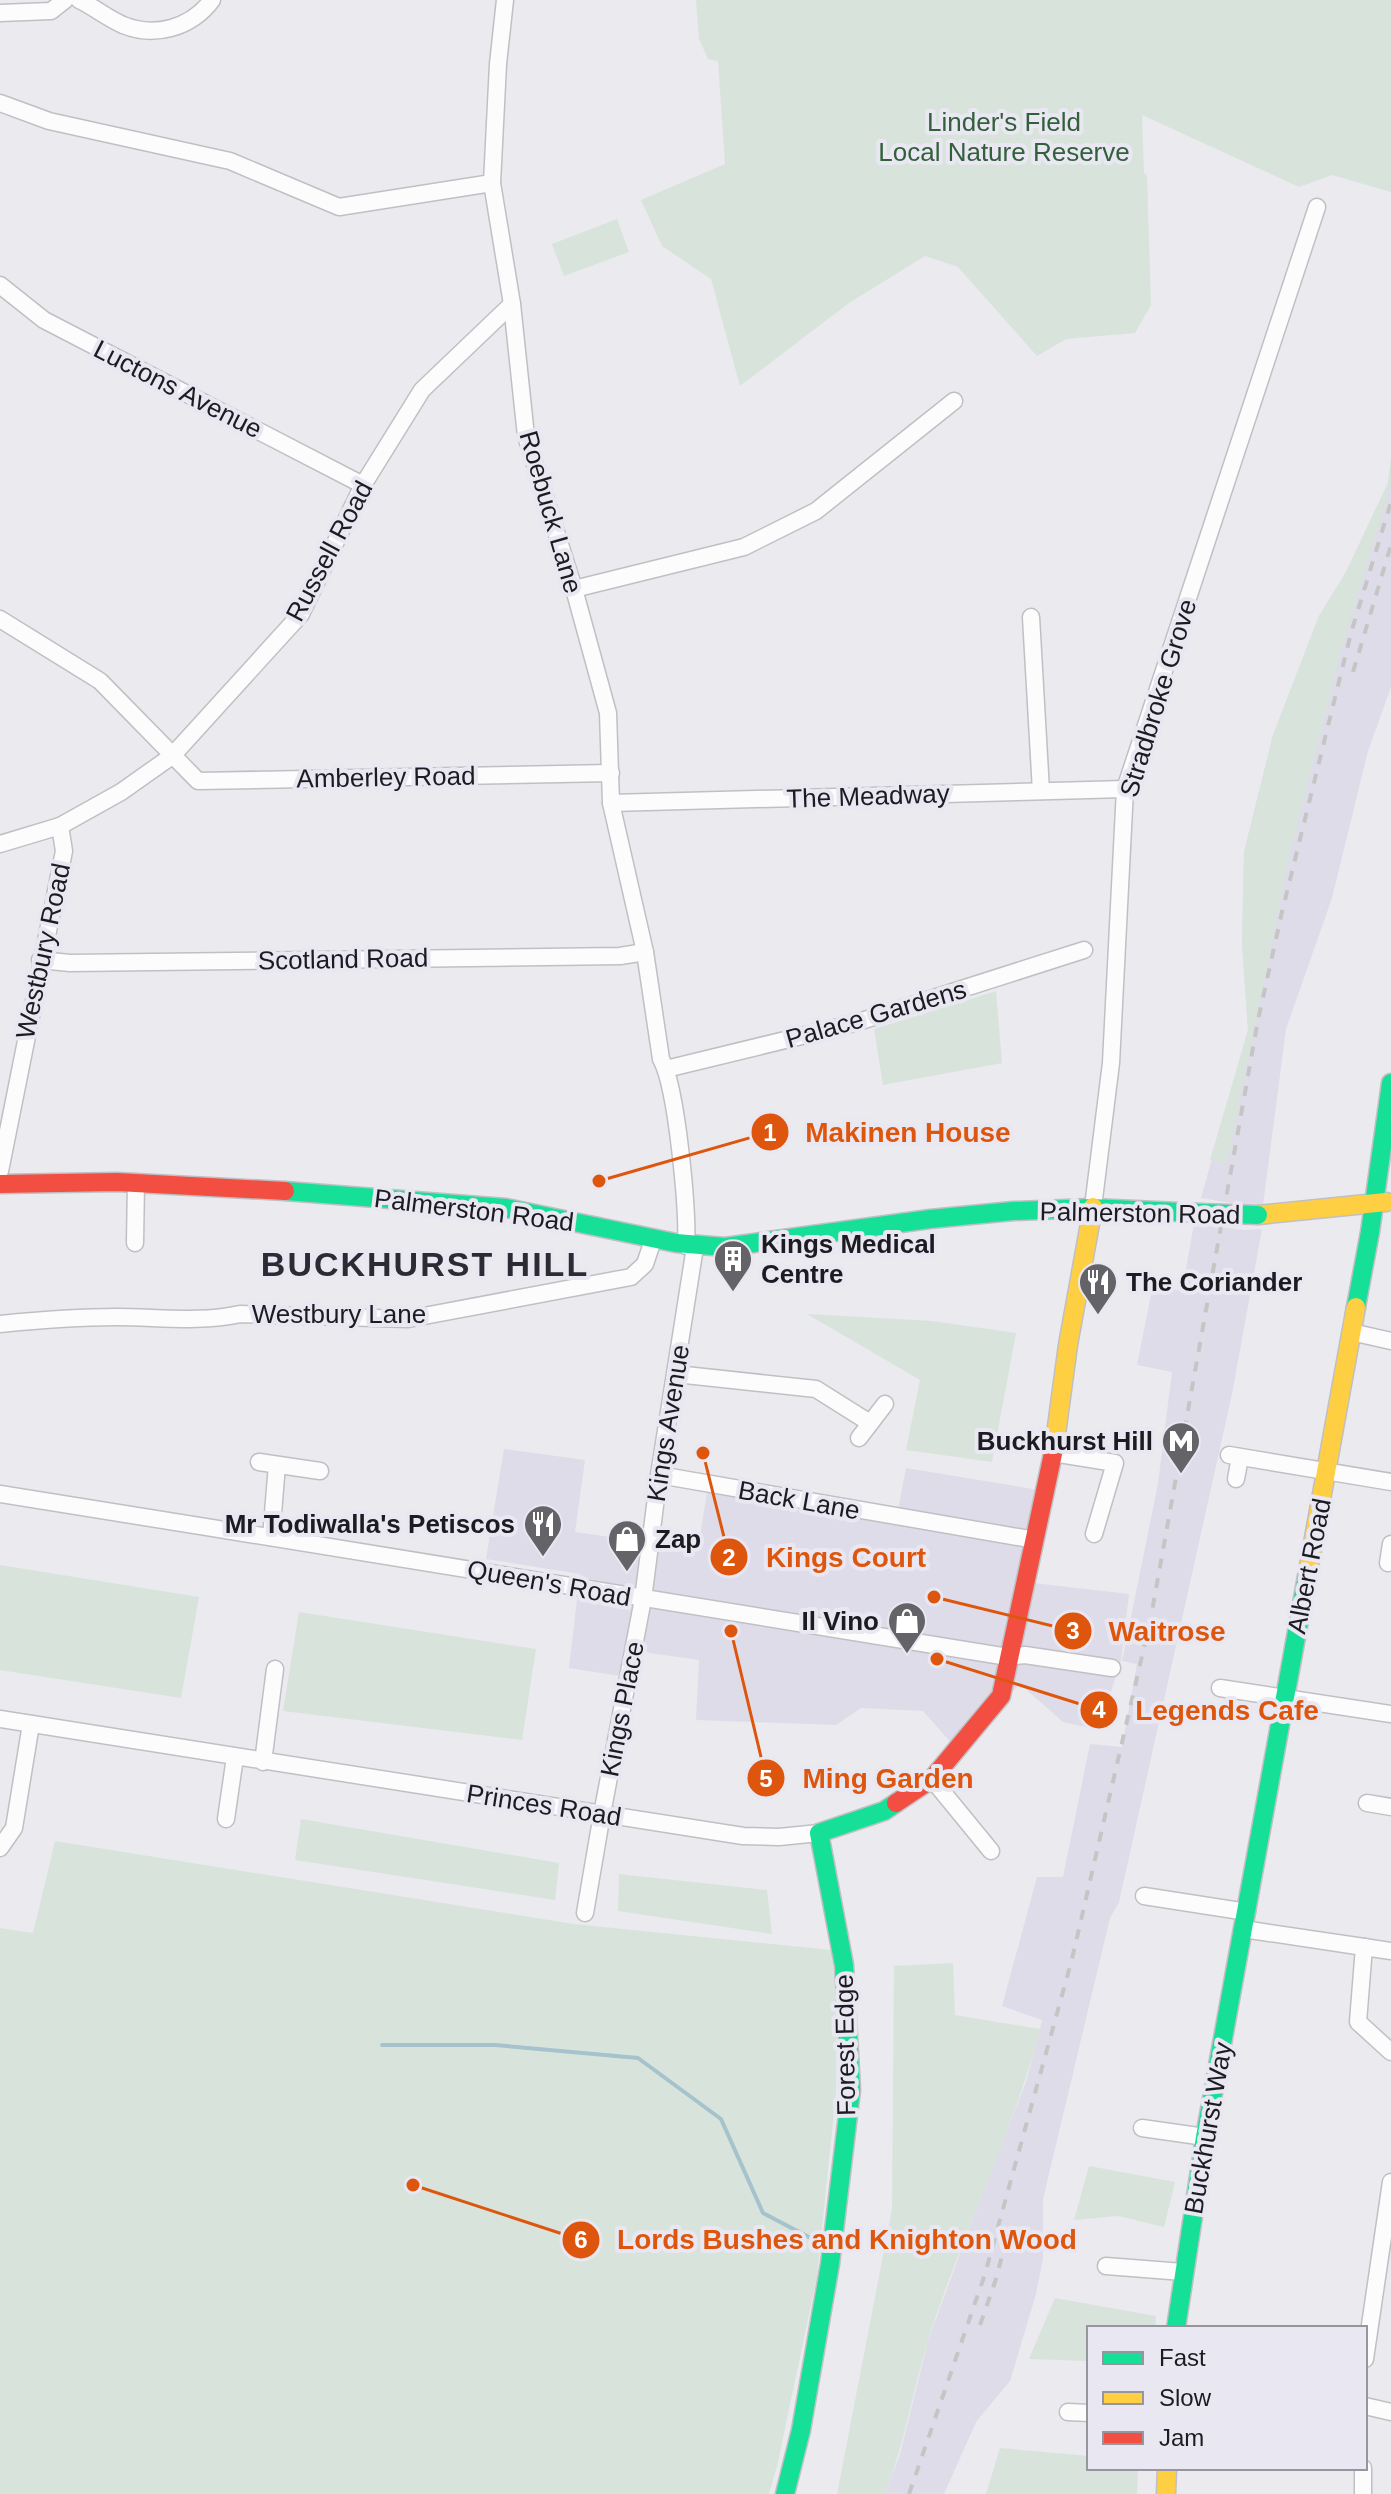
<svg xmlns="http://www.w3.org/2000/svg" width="1391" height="2494" viewBox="0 0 1391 2494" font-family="Arial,sans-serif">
<rect width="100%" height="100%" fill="#eaeaef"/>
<g fill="#dedce8">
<path d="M1391,459V687L1368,751L1332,898L1286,1029L1263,1205L1249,1206L1201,1198L1248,1030L1242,943L1244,852L1273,735L1319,616L1346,572L1388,483Z"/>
<path d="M1194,1224L1244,1230L1262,1229L1232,1394L1119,1902L1110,1918L1043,2199V2258L1036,2294L1010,2381L976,2422L944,2494H885L900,2454L928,2341L970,2226L1026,2082L1040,2029L1042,2020L1002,2006L1037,1877H1063L1090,1744L1122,1747L1137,1664L1122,1661L1158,1484L1172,1372L1137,1365L1153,1285L1182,1291Z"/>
<path d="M504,1449L585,1460L575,1532L644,1542L665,1531L700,1537L707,1492L870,1519L896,1521L906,1468L1051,1492L1033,1583L1129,1594L1121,1660L1099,1730L1063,1722L1020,1684L955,1747L923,1711L861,1708L836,1725L696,1720L699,1660L643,1652L639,1679L569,1668L580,1574L486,1559Z"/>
</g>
<g fill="#d8e4db">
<path d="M696,0H1391V192L1332,175L1299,187L1142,115L1144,173L1147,176L1151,305L1135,333L1066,339L1037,356L958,267L925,256L849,303L740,386L711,279L662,246L641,200L725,164L718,61L708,59L699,39Z"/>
<path d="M617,219L629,252L564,276L552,244Z"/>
<path d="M1391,459V484L1339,658L1289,857L1227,1163L1210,1160L1248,1030L1242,943L1244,852L1273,735L1319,616L1346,572L1388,483Z"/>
<path d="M996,991L1002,1063L883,1085L874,1029Z"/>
<path d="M807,1314L932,1321L1016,1333L992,1462L906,1450L920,1380Z"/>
<path d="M0,1565L199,1597L181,1698L0,1670Z"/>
<path d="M299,1612L536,1649L522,1740L283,1711Z"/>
<path d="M301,1819L559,1863L555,1900L295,1860Z"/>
<path d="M55,1841L574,1924L832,1950L837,2022L836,2093L817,2277L777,2466L769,2494H0V1928L33,1933Z"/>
<path d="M619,1874L767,1890L772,1934L618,1911Z"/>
<path d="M953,1963L955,2015L1040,2029C1012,2137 961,2235 928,2341C912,2393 905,2442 885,2494H837L892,2209L894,1966Z"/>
<path d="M1089,2166L1175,2182L1164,2227L1118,2216L1074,2220Z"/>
<path d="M1055,2298L1156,2316L1155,2328H1089V2361L1029,2359Z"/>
<path d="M1000,2448L1089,2456V2468H1138L1137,2494H986Z"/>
</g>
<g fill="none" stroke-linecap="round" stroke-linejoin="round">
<path stroke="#a5c2cd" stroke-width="4" d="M382,2045H495L638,2058L721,2119L763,2213L822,2244"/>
<g stroke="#c0c0c4" stroke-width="19">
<g id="street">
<path d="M79,0C94,7 107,18 123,25C155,38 191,28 212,0"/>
<path d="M505,0L498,64L492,183L512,304L526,436L574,589L608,713L611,803L645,952L661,1059C677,1088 688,1211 686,1246"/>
<path d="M0,13L51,11L65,0"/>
<path d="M0,103L49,121L230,161L339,207L492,183"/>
<path d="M0,285L44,320L363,485"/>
<path d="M574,589L744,547L816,511L954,401"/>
<path d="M1031,617L1041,791"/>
<path d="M0,619L100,681L198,781L611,773"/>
<path d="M611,803L1125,789"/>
<path d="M0,844L60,826L121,792L172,756L301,614L363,485L422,390L512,304"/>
<path d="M40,960L70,963L620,956L645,952"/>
<path d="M666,1069L855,1023L1084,950"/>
<path d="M0,1171L64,851L60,826"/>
<path d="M1093,1207L1111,1063L1125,789L1317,207"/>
<path d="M135,1243L136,1182"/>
<path d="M0,1324C39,1320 78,1317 117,1317C157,1317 201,1323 240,1314L408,1319L631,1277L645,1264L653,1240"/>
<path d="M1351,1332L1391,1341"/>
<path d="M676,1374L816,1389L870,1423"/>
<path d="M859,1438L885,1404"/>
<path d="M1053,1453L1115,1463L1094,1534"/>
<path d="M1229,1455L1391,1482"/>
<path d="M259,1462L320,1471"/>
<path d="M659,1475L1035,1540"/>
<path d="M1236,1479L1240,1457"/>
<path d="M0,1494C336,1547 671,1604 1008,1657L1025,1655L1112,1668"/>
<path d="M271,1537L277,1465"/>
<path d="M1388,1563L1391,1544"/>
<path d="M1220,1688L1391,1714"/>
<path d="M0,1719L743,1836L779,1837L819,1833"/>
<path d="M263,1762L275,1669"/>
<path d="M932,1779L991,1851"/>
<path d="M1367,1803L1391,1807"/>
<path d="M226,1819L235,1757"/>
<path d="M0,1848L14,1828L31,1724"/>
<path d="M1144,1896L1247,1912"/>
<path d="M585,1913L602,1814L643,1599L659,1475L695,1247"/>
<path d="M1243,1929L1364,1947L1358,2022L1391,2052"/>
<path d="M1364,1947L1391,1951"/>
<path d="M1142,2128L1205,2137"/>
<path d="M1106,2266L1183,2272"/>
<path d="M1365,2359L1391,2182"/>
<path d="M1365,2406L1391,2412"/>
<path d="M1068,2412L1089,2413"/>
<path d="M1363,2468V2494"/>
</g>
</g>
<g stroke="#c0c0c4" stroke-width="21">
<g id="fast">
<path d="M285,1191L506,1208L676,1243L725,1247L930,1219L1013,1211L1091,1208L1201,1213"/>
<path d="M1356,1307L1370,1232L1391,1083"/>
<path d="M1176,2328L1205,2137L1308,1571"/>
<path d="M785,2494L801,2430L830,2264L851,2090L844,1965L819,1833L884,1811L896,1803"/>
</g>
</g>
<g stroke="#c0c0c4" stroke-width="21">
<g id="slow">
<path d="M1258,1215L1386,1202"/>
<path d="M1054,1449L1068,1345L1093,1207"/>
<path d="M1308,1571L1356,1307"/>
<path d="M1166,2494L1167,2468"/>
</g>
</g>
<g stroke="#c0c0c4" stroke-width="21">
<g id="jam">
<path d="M0,1184L117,1182L285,1191"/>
<path d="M896,1803L932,1779L1001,1696L1054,1449"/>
</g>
</g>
<use href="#street" stroke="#fcfcfd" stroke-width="16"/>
<use href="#fast" stroke="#16e098" stroke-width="18"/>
<use href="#slow" stroke="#ffcf43" stroke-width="18"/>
<use href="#jam" stroke="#f24e42" stroke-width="18"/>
<g stroke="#c5c5c5" stroke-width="4" stroke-dasharray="10 10" stroke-linecap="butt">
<path d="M1353,672L1391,545"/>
<path d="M980,2325L996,2279L1009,2229"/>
<path d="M909,2494L985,2274L1072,1959L1151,1617L1258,1020L1282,912L1351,633L1391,502"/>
</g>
<g stroke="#c0c0c4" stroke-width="21" stroke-linecap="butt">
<path id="fast-bridge" d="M1201,1213L1258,1215"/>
</g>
<use href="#fast-bridge" stroke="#16e098" stroke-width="18"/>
</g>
<defs>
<g id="building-pin" transform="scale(2)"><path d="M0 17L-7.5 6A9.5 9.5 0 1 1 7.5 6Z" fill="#646368" stroke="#e9e7f2"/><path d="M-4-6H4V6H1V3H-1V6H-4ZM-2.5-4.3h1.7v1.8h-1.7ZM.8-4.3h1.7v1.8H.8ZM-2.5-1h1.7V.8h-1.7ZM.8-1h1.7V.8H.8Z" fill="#fff"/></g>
<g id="restaurant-pin" transform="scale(2)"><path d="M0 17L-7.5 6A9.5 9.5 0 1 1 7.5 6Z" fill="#646368" stroke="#e9e7f2"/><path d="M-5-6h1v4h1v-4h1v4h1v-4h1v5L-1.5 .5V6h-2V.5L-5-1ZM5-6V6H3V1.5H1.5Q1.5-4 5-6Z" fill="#fff"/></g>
<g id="metro-pin" transform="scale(2)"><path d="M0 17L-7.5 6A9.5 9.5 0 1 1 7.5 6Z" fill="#646368" stroke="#e9e7f2"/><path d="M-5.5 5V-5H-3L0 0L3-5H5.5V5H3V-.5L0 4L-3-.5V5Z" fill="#fff"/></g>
<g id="shop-pin" transform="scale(2)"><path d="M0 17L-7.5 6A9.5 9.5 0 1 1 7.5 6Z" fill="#646368" stroke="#e9e7f2"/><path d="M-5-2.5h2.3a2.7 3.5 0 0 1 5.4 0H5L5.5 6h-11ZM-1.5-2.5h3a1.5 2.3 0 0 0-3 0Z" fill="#fff"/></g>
</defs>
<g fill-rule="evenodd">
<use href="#building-pin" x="733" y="1259"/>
<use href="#restaurant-pin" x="1098" y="1282"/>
<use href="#metro-pin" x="1181" y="1441"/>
<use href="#restaurant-pin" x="543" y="1524"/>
<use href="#shop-pin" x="627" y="1539"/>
<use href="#shop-pin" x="907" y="1621"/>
</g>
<g text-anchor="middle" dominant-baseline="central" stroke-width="8" stroke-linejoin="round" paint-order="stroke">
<g font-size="26" fill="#33603b" stroke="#e9e7f2">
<text x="1004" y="122">Linder's Field<tspan x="1004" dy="30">Local Nature Reserve</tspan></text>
</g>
<g font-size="26" fill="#1c1b1f" stroke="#e9e7f2">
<text transform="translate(178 389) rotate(27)">Luctons Avenue</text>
<text transform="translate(551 512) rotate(74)">Roebuck Lane</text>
<text transform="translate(329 551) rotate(-62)">Russell Road</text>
<text transform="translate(1158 698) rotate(-73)">Stradbroke Grove</text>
<text transform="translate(386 777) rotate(-1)">Amberley Road</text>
<text transform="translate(868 796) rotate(-2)">The Meadway</text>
<text transform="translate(43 951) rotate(-78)">Westbury Road</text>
<text transform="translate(343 959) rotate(-1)">Scotland Road</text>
<text transform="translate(876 1014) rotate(-16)">Palace Gardens</text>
<text transform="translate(474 1210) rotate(7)">Palmerston Road</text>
<text transform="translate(1140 1213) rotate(1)">Palmerston Road</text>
<text x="339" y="1314">Westbury Lane</text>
<text transform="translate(668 1423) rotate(-81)">Kings Avenue</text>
<text transform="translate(799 1500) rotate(10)">Back Lane</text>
<text transform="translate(1309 1566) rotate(-79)">Albert Road</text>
<text transform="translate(549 1583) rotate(10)">Queen's Road</text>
<text transform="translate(622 1709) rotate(-79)">Kings Place</text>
<text transform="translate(544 1805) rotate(9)">Princes Road</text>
<text transform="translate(845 2045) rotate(-91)">Forest Edge</text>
<text transform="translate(1208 2128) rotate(-80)">Buckhurst Way</text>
</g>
<g font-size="26" font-weight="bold" fill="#1c1b1f" stroke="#e9e7f2" text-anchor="start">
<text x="761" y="1244">Kings Medical<tspan x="761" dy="30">Centre</tspan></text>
<text x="1126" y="1282">The Coriander</text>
<text x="1153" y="1441" text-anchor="end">Buckhurst Hill</text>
<text x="515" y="1524" text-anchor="end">Mr Todiwalla's Petiscos</text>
<text x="655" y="1539">Zap</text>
<text x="879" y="1621" text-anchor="end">Il Vino</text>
</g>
<g font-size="34" font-weight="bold" letter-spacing="2" fill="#2c2a32" stroke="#e9e7f2">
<text x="425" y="1264">BUCKHURST HILL</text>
</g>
</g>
<path fill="none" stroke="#de560d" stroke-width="3" d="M599 1181L770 1132M703 1453L729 1557M934 1597L1073 1631M937 1659L1099 1710M731 1631L766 1778M413 2185L581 2240"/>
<g fill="#de560d" stroke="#e9e7f2" stroke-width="3">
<circle cx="599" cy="1181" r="8"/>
<circle cx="703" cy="1453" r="8"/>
<circle cx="934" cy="1597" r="8"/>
<circle cx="937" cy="1659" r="8"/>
<circle cx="731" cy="1631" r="8"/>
<circle cx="413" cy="2185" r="8"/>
<circle cx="770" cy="1132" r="20"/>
<circle cx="729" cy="1557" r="20"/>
<circle cx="1073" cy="1631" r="20"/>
<circle cx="1099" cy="1710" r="20"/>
<circle cx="766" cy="1778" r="20"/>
<circle cx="581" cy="2240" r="20"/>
</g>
<g font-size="24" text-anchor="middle" font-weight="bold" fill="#fff">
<text x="770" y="1141">1</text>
<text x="729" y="1566">2</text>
<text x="1073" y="1639">3</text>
<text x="1099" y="1718">4</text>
<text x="766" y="1787">5</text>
<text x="581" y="2248">6</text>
</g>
<g font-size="28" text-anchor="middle" font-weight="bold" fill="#de560d" stroke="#e9e7f2" stroke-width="8" stroke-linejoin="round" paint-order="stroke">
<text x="908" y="1142">Makinen House</text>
<text x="846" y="1567">Kings Court</text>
<text x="1167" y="1641">Waitrose</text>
<text x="1227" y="1720">Legends Cafe</text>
<text x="888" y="1788">Ming Garden</text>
<text x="847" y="2249">Lords Bushes and Knighton Wood</text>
</g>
<rect x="1087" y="2326" width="280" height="144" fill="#e9e7f2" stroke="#97959e" stroke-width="2"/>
<rect x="1103" y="2352" width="40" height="12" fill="#16e098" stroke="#97959e" stroke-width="2"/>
<text x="1159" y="2366" font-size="24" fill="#1c1b1f">Fast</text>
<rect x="1103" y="2392" width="40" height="12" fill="#ffcf43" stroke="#97959e" stroke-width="2"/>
<text x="1159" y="2406" font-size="24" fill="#1c1b1f">Slow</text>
<rect x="1103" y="2432" width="40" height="12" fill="#f24e42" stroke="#97959e" stroke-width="2"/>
<text x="1159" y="2446" font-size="24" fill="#1c1b1f">Jam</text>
</svg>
